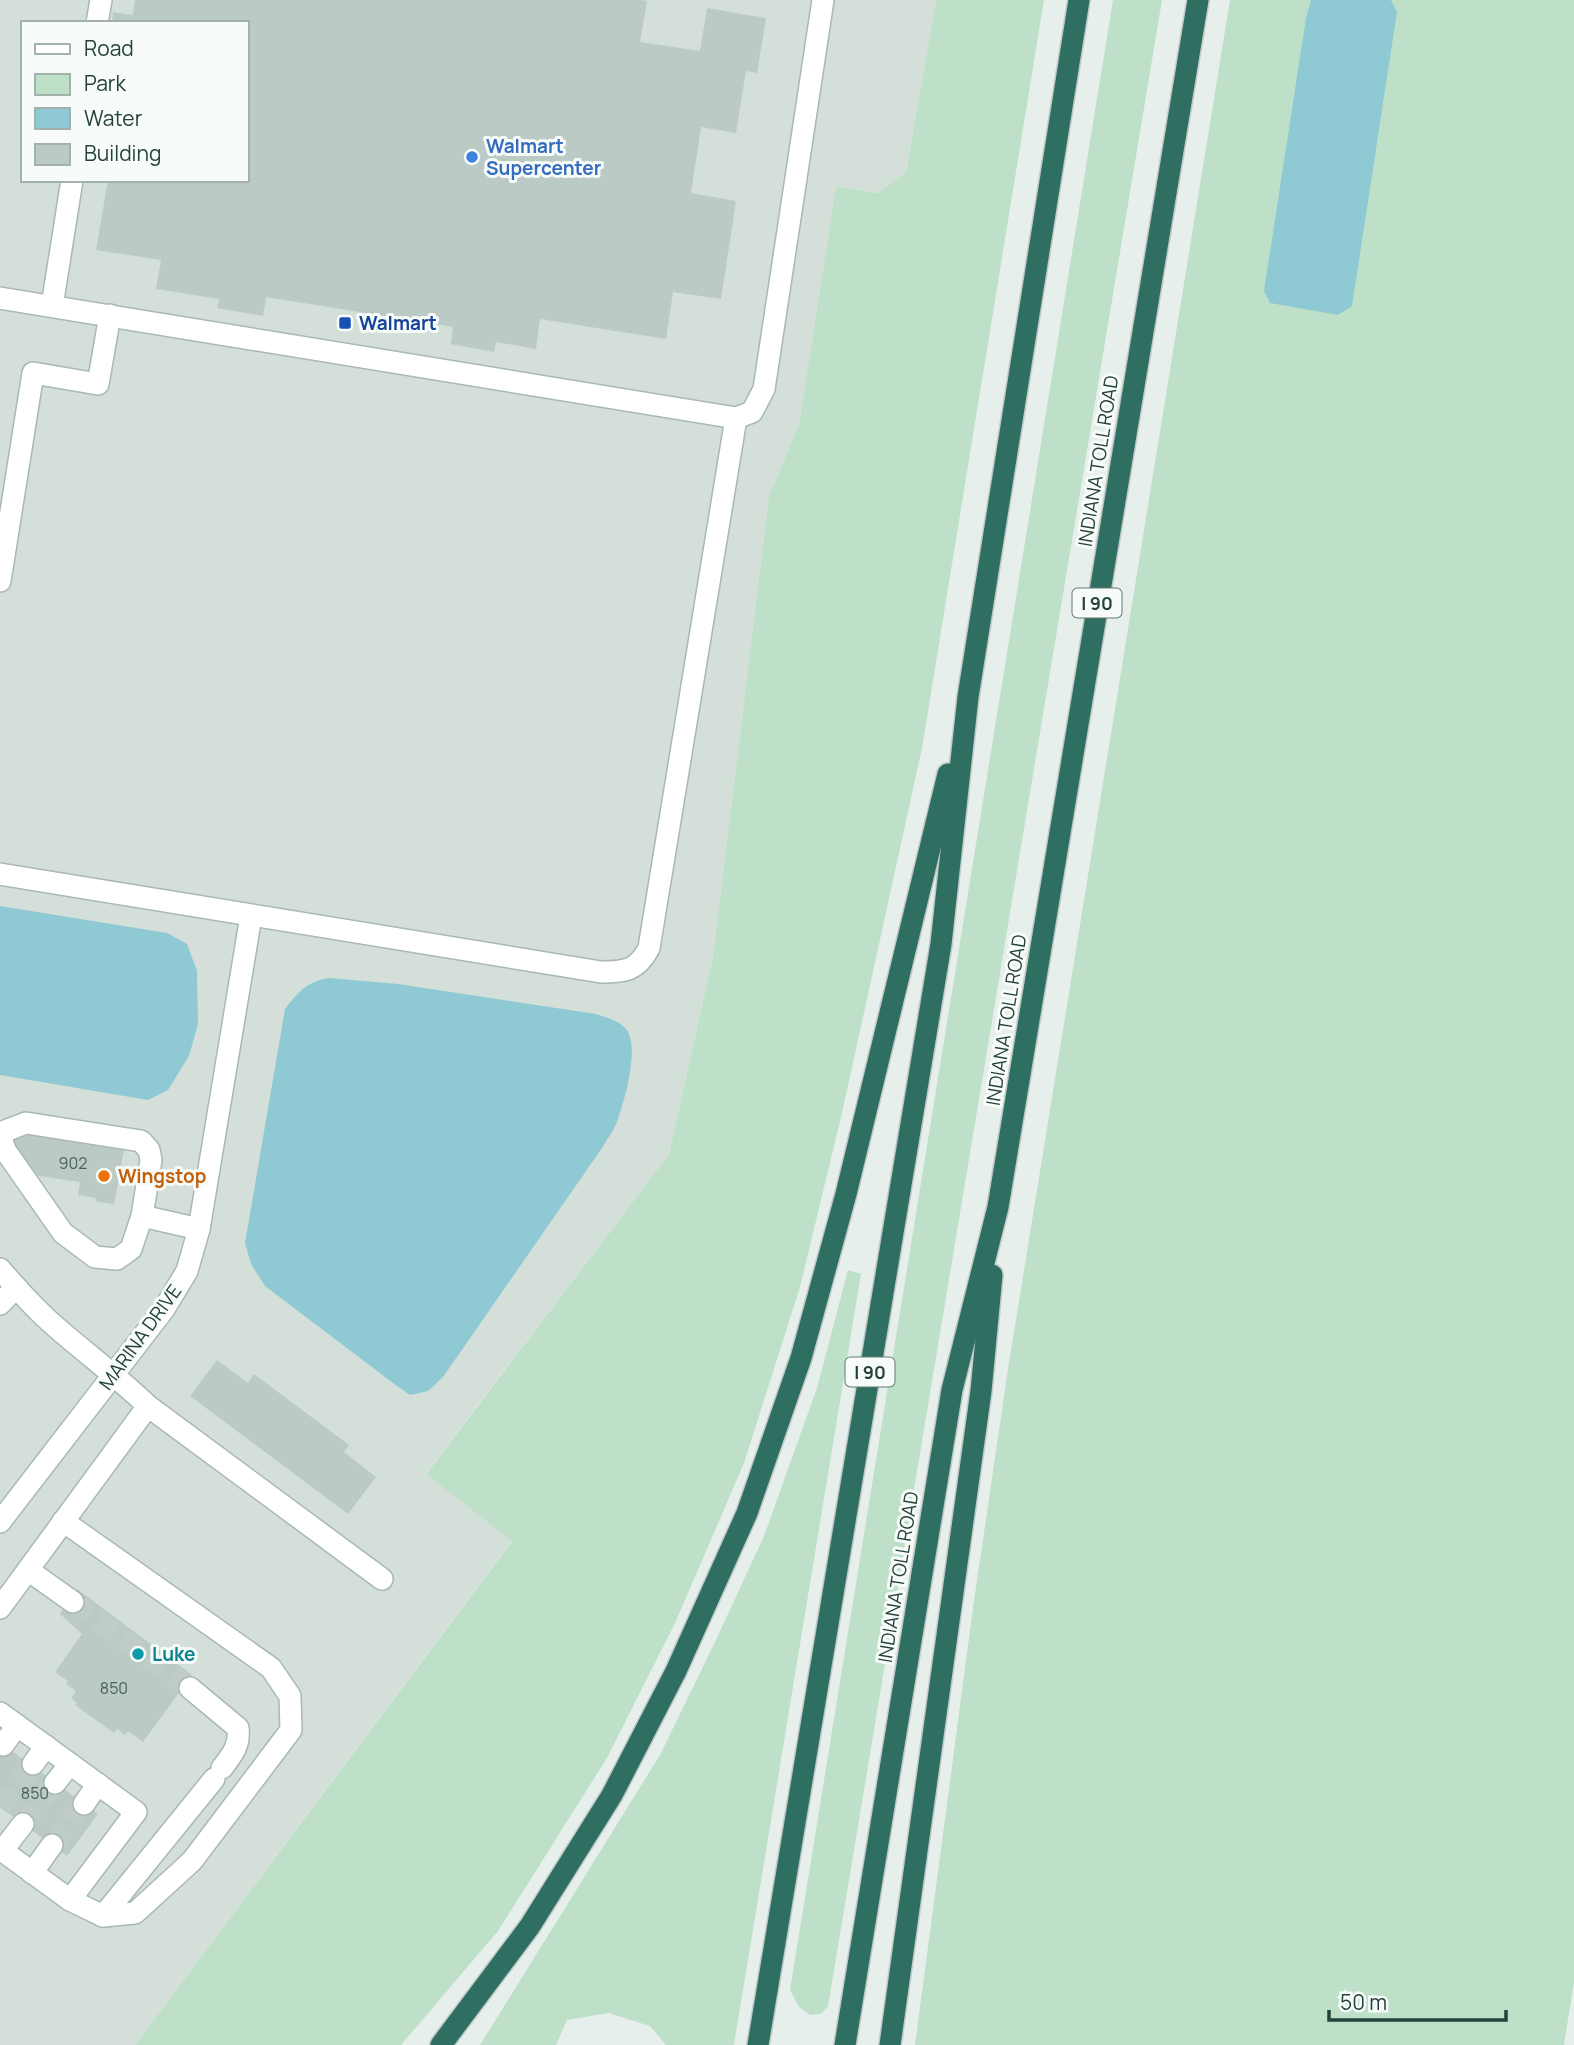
<svg xmlns="http://www.w3.org/2000/svg" width="1574" height="2045" viewBox="0 0 1574 2045" font-family="Manrope,sans-serif">
<rect width="100%" height="100%" fill="#e6efeb"/>
<path fill="#d4dfda" fill-rule="evenodd" d="M0,0H936L906,172L878,193L836,186L799,424L769,496L713,956L669,1154L426,1473L512,1540L135,2045H0ZM23,23H247V180H23Z"/>
<g fill="#bfe0c8">
<path d="M936,0H1044L922,748L842,1113L800,1287L744,1463L676,1621L607,1758L498,1931L401,2045H135L512,1541L426,1474L669,1154L713,956L769,496L799,424L836,186L878,193L906,172Z"/>
<path d="M1113,0H1162L828,2006L821,2014L810,2015L799,2007L790,1990Z"/>
<path d="M1230,0H1574V1982L1564,2045H915L973,1608L1008,1369Z"/>
<path d="M848,1270L861,1274L734,2045H666L650,2026L608,2013L567,2020L556,2045H480L660,1755L715,1642L764,1536L817,1388Z"/>
</g>
<g fill="#8ec9d4">
<path d="M1311,0H1391L1397,12L1352,306L1338,315L1270,303L1264,291L1306,18Z"/>
<path d="M0,906L167,933L187,944L197,971L198,1024L189,1056L168,1090L148,1100L0,1075Z"/>
<path d="M329,978L398,984L596,1014C607,1018 618,1020 626,1029C640,1046 625,1099 618,1119C615,1129 607,1139 602,1148L443,1377L428,1391L410,1395L393,1383L265,1286L251,1264L245,1243L285,1009C298,992 308,981 329,978Z"/>
</g>
<g fill="#bbcac4">
<path d="M135,0H641L647,1L640,42L700,51L707,8L766,18L757,73L746,71L736,133L701,127L691,193L736,201L721,299L673,292L666,339L540,319L536,349L496,342L494,352L451,344L453,327L266,297L263,316L217,308L219,299L156,289L161,260L96,250L108,180H247V23H112L113,12L133,15Z"/>
<path d="M24,1134L124,1150L114,1204L97,1202L95,1198L78,1195L80,1182L32,1175L12,1142Z"/>
<path d="M217,1360L248,1383L254,1374L349,1445L344,1452L376,1477L348,1514L190,1396Z"/>
<path d="M77,1589L192,1675L143,1742L128,1731L125,1735L117,1729L114,1733L75,1705L77,1703L71,1698L76,1691L66,1684L68,1681L55,1672L82,1634L60,1614Z"/>
<path d="M0,1742L98,1814L67,1856L0,1807Z"/>
</g>
<g fill="none" stroke-linecap="round" stroke-linejoin="round">
<g stroke="#bfccc8" stroke-width="21" stroke-dasharray="21 10" stroke-linecap="butt">
<path d="M73,1602L190,1688"/>
<path d="M0,1807L33,1764"/>
<path d="M23,1824L55,1783"/>
<path d="M52,1845L84,1804"/>
</g>
<g stroke="#a8b8b2" stroke-width="24">
<g id="minor">
<path d="M97,23L101,0"/>
<path d="M0,298L736,418L752,412L764,389L823,0"/>
<path d="M52,306L72,180"/>
<path d="M0,581L33,373L98,384L110,315"/>
<path d="M0,874L601,972C625,972 637,971 649,948L736,418"/>
<path d="M26,1123L141,1141L149,1150L151,1160L142,1216L131,1249L117,1259L95,1257L63,1233L5,1150L0,1133Z"/>
<path d="M142,1216L199,1229"/>
<path d="M0,1269C18,1290 36,1310 57,1328C87,1354 119,1378 148,1406L382,1579"/>
<path d="M0,1304L16,1287"/>
<path d="M0,1522L164,1309L187,1271L199,1229L251,916"/>
<path d="M28,1570L73,1602"/>
<path d="M0,1608L148,1406"/>
<path d="M190,1688L238,1728C240,1745 233,1754 222,1768"/>
<path d="M0,1713L136,1812L70,1900"/>
<path d="M3,1745L17,1726"/>
<path d="M33,1764L46,1746"/>
<path d="M55,1783L70,1764"/>
<path d="M84,1804L98,1784"/>
<path d="M0,1849L70,1900L103,1916L135,1913L192,1861L291,1730L290,1696L271,1668L63,1521"/>
<path d="M2,1851L23,1824"/>
<path d="M32,1873L52,1845"/>
<path d="M103,1916L214,1779"/>
</g>
</g>
<g stroke="#c2cac8" stroke-width="24">
<g id="highway">
<path d="M441,2045L530,1926L612,1795L676,1671L747,1513L801,1358L846,1194L948,774"/>
<path d="M758,2045L941,944L968,697L1079,0"/>
<path d="M845,2045L952,1390L998,1207L1198,0"/>
<path d="M890,2045L981,1391L992,1275"/>
</g>
</g>
<use href="#minor" stroke="#fff" stroke-width="21"/>
<use href="#highway" stroke="#2f6f62" stroke-width="21"/>
</g>
<circle fill="#3f7fe0" stroke="#f7fbf9" stroke-width="2.5" cx="472" cy="157" r="7"/>
<rect fill="#1a4fb4" stroke="#f7fbf9" stroke-width="2.5" x="338" y="316" width="14" height="14" rx="3.5"/>
<circle fill="#e8710a" stroke="#f7fbf9" stroke-width="2.5" cx="104" cy="1176" r="7"/>
<circle fill="#0f9aa8" stroke="#f7fbf9" stroke-width="2.5" cx="138" cy="1654" r="7"/>
<g text-anchor="middle" dominant-baseline="central" stroke-width="6" stroke-linejoin="round" paint-order="stroke">
<g font-size="16" fill="#4a645c">
<text x="73" y="1163">902</text>
<text x="114" y="1688">850</text>
<text x="35" y="1793">850</text>
</g>
<g fill="#f7fbf9" stroke="#637a73" stroke-width="2">
<rect x="1072.5" y="588.5" width="49" height="29" rx="5"/>
<rect x="845.5" y="1357.5" width="49" height="29" rx="5"/>
</g>
<g font-size="18" font-weight="bold" fill="#24423a">
<text x="1097" y="603">I 90</text>
<text x="870" y="1372">I 90</text>
</g>
<g font-size="19" font-weight="bold" fill="#366cbe" stroke="#f7fbf9" text-anchor="start">
<text x="486" y="146">Walmart<tspan x="486" dy="22">Supercenter</tspan></text>
</g>
<g font-size="19" font-weight="bold" fill="#164399" stroke="#f7fbf9" text-anchor="start">
<text x="359" y="323">Walmart</text>
</g>
<g font-size="19" fill="#24423a" stroke="#f7fbf9">
<text transform="translate(1098 461) rotate(-81)">INDIANA TOLL ROAD</text>
<text transform="translate(1006 1020) rotate(-81)">INDIANA TOLL ROAD</text>
<text transform="translate(140 1337) rotate(-54)">MARINA DRIVE</text>
<text transform="translate(898 1577) rotate(-81)">INDIANA TOLL ROAD</text>
</g>
<g font-size="19" font-weight="bold" fill="#c56008" stroke="#f7fbf9" text-anchor="start">
<text x="118" y="1176">Wingstop</text>
</g>
<g font-size="19" font-weight="bold" fill="#0d838f" stroke="#f7fbf9" text-anchor="start">
<text x="152" y="1654">Luke</text>
</g>
</g>
<rect x="21" y="21" width="228" height="161" fill="#f7fbf9" stroke="#a3b1ad" stroke-width="2"/>
<rect x="35" y="44" width="35" height="10" fill="#ffffff" stroke="#a3b1ad" stroke-width="2"/>
<text x="84" y="56" font-size="21" fill="#24423a">Road</text>
<rect x="35" y="74" width="35" height="21" fill="#bfe0c8" stroke="#a3b1ad" stroke-width="2"/>
<text x="84" y="91" font-size="21" fill="#24423a">Park</text>
<rect x="35" y="108" width="35" height="21" fill="#8ec9d4" stroke="#a3b1ad" stroke-width="2"/>
<text x="84" y="126" font-size="21" fill="#24423a">Water</text>
<rect x="35" y="144" width="35" height="21" fill="#bbcac4" stroke="#a3b1ad" stroke-width="2"/>
<text x="84" y="161" font-size="21" fill="#24423a">Building</text>
<path d="M1329 2010v10h177v-10" fill="none" stroke="#24423a" stroke-width="3.5"/>
<text x="1340" y="2010" font-size="21" fill="#24423a" stroke="#f7fbf9" stroke-width="5" paint-order="stroke">50 m</text>
</svg>
